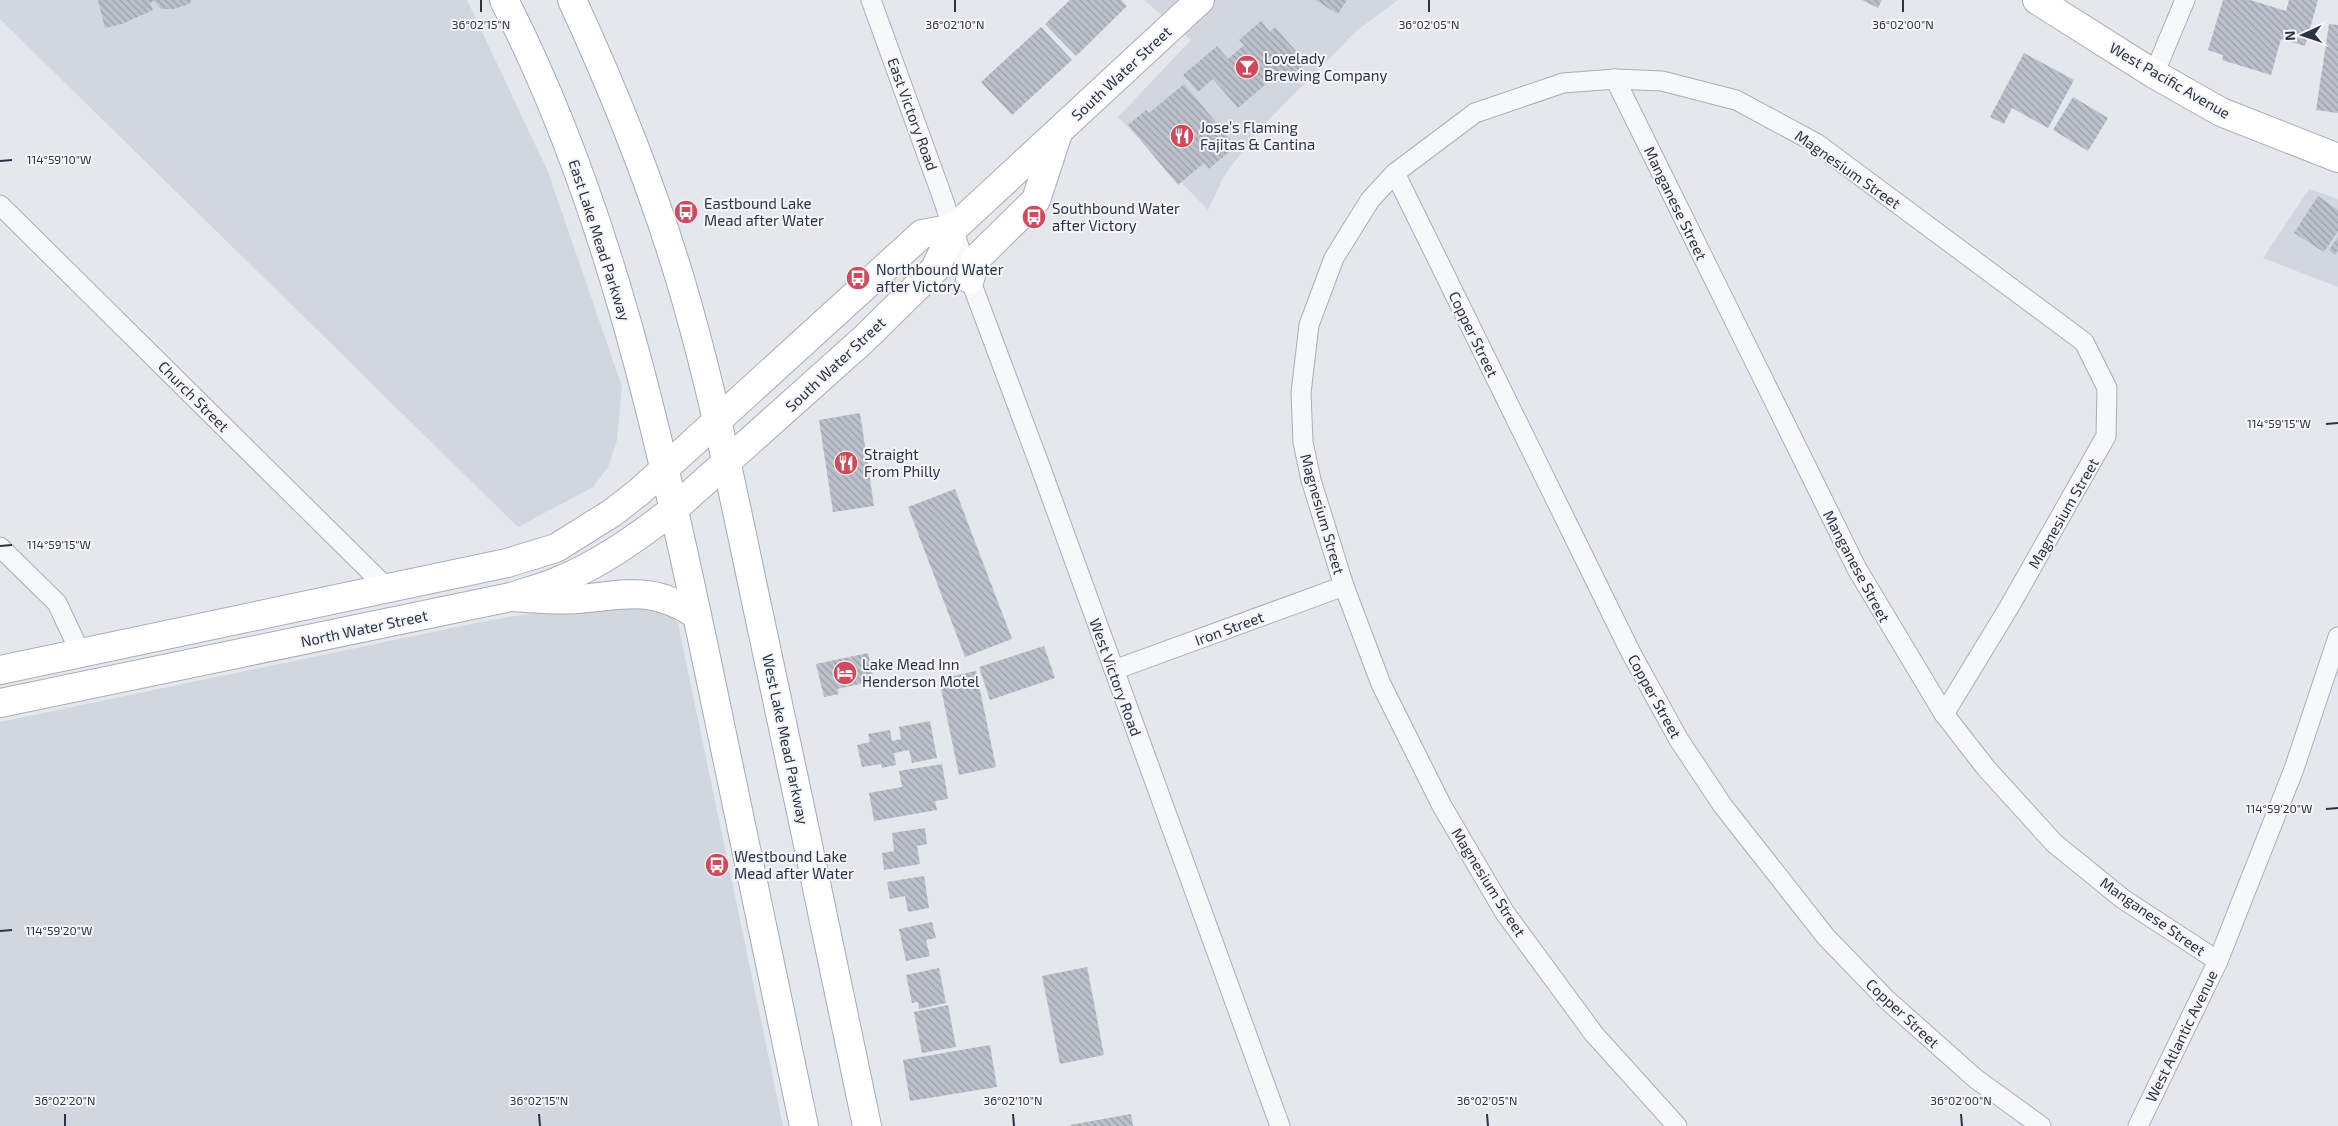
<svg xmlns="http://www.w3.org/2000/svg" width="2338" height="1126" viewBox="0 0 2338 1126" font-family="'Exo 2',sans-serif">
<defs>
<pattern id="building-back-hatch" width="6" height="6" patternUnits="userSpaceOnUse" patternTransform="scale(1.25)"><rect width="6" height="6" fill="#bbc0ca"/><path d="M-1 5l2 2M0 0l6 6M5-1l2 2" fill="none" stroke="#989da6"/></pattern>
</defs>
<rect width="100%" height="100%" fill="#e4e7ec"/>
<g fill="#d2d6de">
<path d="M0,0H467L548,172L622,387L617,440L608,467L593,487L518,527L0,19Z"/>
<path d="M1144,0H1398L1355,32L1257,132L1224,176L1208,210L1118,117L1191,40Z"/>
<path d="M2309,189L2338,199V287L2263,258Z"/>
<path d="M612,601L667,609L678,624L783,1126H0V722L491,620Z"/>
</g>
<g fill="url(#building-back-hatch)">
<path d="M98,0H192L189,4L174,9H161L154,1L150,3L153,10L122,24L105,28Z"/>
<path d="M1070,0H1121L1127,6L1076,56L1045,24Z"/>
<path d="M1315,0H1347L1338,14Z"/>
<path d="M1862,0H1882L1878,8Z"/>
<path d="M2223,0H2250L2286,11L2289,0H2318L2305,46L2281,39L2271,75L2222,60L2223,55L2208,50Z"/>
<path d="M1261,21L1270,32L1275,27L1306,63L1288,78L1282,70L1238,108L1213,79L1198,92L1183,75L1217,46L1228,59L1244,45L1239,40Z"/>
<path d="M2329,24L2338,25V113L2316,110Z"/>
<path d="M1041,27L1072,60L1012,115L981,82Z"/>
<path d="M2024,53L2074,80L2048,128L2012,108L2004,124L1990,117Z"/>
<path d="M1184,84L1236,146L1209,169L1204,163L1178,185L1128,125L1146,110L1149,113Z"/>
<path d="M2073,97L2108,118L2088,151L2053,130Z"/>
<path d="M2318,196L2338,210V231L2324,252L2294,233Z"/>
<path d="M2338,237V250L2335,255L2329,250Z"/>
<path d="M860,413L874,506L833,512L819,420Z"/>
<path d="M955,489L1012,639L965,657L908,507Z"/>
<path d="M1044,646L1055,678L990,700L979,667Z"/>
<path d="M868,653L874,681L837,689L839,694L824,697L816,664Z"/>
<path d="M976,671L996,767L959,775L939,679Z"/>
<path d="M930,721L937,758L912,763L909,750L894,753L896,765L882,768L881,764L862,767L857,745L870,742L868,734L890,730L892,741L901,739L899,727Z"/>
<path d="M942,764L948,799L935,801L937,810L874,821L869,793L902,787L899,771Z"/>
<path d="M925,828L927,844L917,846L920,864L884,870L882,853L894,851L892,833Z"/>
<path d="M924,876L929,908L908,912L905,896L890,899L887,882Z"/>
<path d="M932,922L936,938L926,940L930,956L906,961L899,929Z"/>
<path d="M1087,967L1104,1055L1060,1064L1042,976Z"/>
<path d="M939,968L946,1003L919,1009L918,1002L912,1003L906,975Z"/>
<path d="M948,1005L956,1047L922,1053L914,1012Z"/>
<path d="M990,1045L997,1087L910,1101L903,1060Z"/>
<path d="M1131,1114L1133,1126H1071L1070,1125Z"/>
</g>
<g fill="none" stroke-linecap="round" stroke-linejoin="round">
<g stroke="#a9aeb7" stroke-width="21">
<g id="street">
<path d="M871,0L942,196L970,279L1040,466L1280,1126"/>
<path d="M2154,74L2185,0"/>
<path d="M1615,79L1857,569L1944,714L1986,768L2054,843L2123,899L2218,961"/>
<path d="M1395,173L1631,653L1679,740L1723,806L1826,937L1886,999L1976,1079L2041,1126"/>
<path d="M0,205L387,588"/>
<path d="M0,547L57,603L80,652"/>
<path d="M1114,670L1344,586"/>
<path d="M1677,1126L1594,1034L1505,913L1442,806L1381,684L1344,586L1311,480L1303,442L1301,393L1309,325L1334,258L1370,200L1395,173L1475,113L1563,83L1615,79L1662,81L1736,100L1816,143L2084,342L2107,388L2106,436L2008,609L1944,714"/>
<path d="M2138,1126L2218,961L2294,769L2338,637"/>
</g>
</g>
<g stroke="#a9aeb7" stroke-width="30">
<g id="secondary">
<path d="M2037,0L2154,74L2221,112L2338,158"/>
<path d="M970,279L975,260L1036,200L1058,133"/>
<path d="M0,670L507,563L556,548L612,513L639,492L922,234L954,228"/>
<path d="M0,703L511,597C526,592 541,588 556,582C599,565 638,537 674,509L864,339L935,269L954,228L1200,0"/>
</g>
</g>
<g stroke="#a3abb8" stroke-width="30">
<g id="primary">
<path d="M504,0C607,201 656,423 703,643C737,804 770,965 804,1126"/>
<path d="M572,0C614,91 651,183 680,279C713,389 735,503 759,615C796,785 831,956 867,1126"/>
<path d="M511,597C533,598 555,601 577,599C628,595 651,585 697,615"/>
</g>
</g>
<use href="#street" stroke="#f7f8fa" stroke-width="19"/>
<use href="#secondary" stroke="#fff" stroke-width="28"/>
<use href="#primary" stroke="#fff" stroke-width="28"/>
</g>
<path fill="none" stroke="#2b3445" stroke-width="2" d="M481,0V12M955,0V12M1429,0V12M1903,0V12M0,161L12,160M2326,424L2338,423M0,546L12,545M2326,809L2338,808M0,931L12,930M65,1114V1126M539,1114L540,1126M1013,1114L1014,1126M1487,1114L1488,1126M1961,1114L1962,1126"/>
<defs>
<g id="bar-disc" transform="scale(1.25)"><circle r="9.5" fill="#d1495b" stroke="#f4f6f9"/><path d="M-6-5H6L.8 .8V4.5H3.5V6h-7V4.5H-.8V.8Z" fill="#fff"/></g>
<g id="restaurant-disc" transform="scale(1.25)"><circle r="9.5" fill="#d1495b" stroke="#f4f6f9"/><path d="M-5-6h1v4h1v-4h1v4h1v-4h1v5L-1.5 .5V6h-2V.5L-5-1ZM5-6V6H3V1.5H1.5Q1.5-4 5-6Z" fill="#fff"/></g>
<g id="bus-disc" transform="scale(1.25)"><circle r="9.5" fill="#d1495b" stroke="#f4f6f9"/><path d="M-5-6H5V4H4V6H2V4H-2V6H-4V4H-5ZM-3.5-4V0h7V-4ZM-3.5 1.2v1.5H-2V1.2ZM2 1.2v1.5H3.5V1.2Z" fill="#fff"/></g>
<g id="hotel-disc" transform="scale(1.25)"><circle r="9.5" fill="#d1495b" stroke="#f4f6f9"/><path d="M-6-4.5h1.5V1H6V5H4.5V3h-9V5H-6ZM-4 0a1.8 1.8 0 1 1 3.6 0ZM.5 0V-2.5h3Q6-2.5 6 0Z" fill="#fff"/></g>
</defs>
<g fill-rule="evenodd">
<use href="#bar-disc" x="1247" y="67"/>
<use href="#restaurant-disc" x="1182" y="136"/>
<use href="#bus-disc" x="686" y="212"/>
<use href="#bus-disc" x="1034" y="217"/>
<use href="#bus-disc" x="858" y="278"/>
<use href="#restaurant-disc" x="846" y="463"/>
<use href="#hotel-disc" x="845" y="673"/>
<use href="#bus-disc" x="717" y="865"/>
</g>
<g text-anchor="middle" dominant-baseline="central" stroke-width="4" stroke-linejoin="round" paint-order="stroke">
<g font-size="15" fill="#2b3445" stroke="#f4f6f9" text-anchor="start">
<text x="1264" y="58">Lovelady<tspan x="1264" dy="17">Brewing Company</tspan></text>
<text x="1200" y="127">Jose’s Flaming<tspan x="1200" dy="17">Fajitas &amp; Cantina</tspan></text>
<text x="704" y="203">Eastbound Lake<tspan x="704" dy="17">Mead after Water</tspan></text>
<text x="1052" y="208">Southbound Water<tspan x="1052" dy="17">after Victory</tspan></text>
<text x="876" y="269">Northbound Water<tspan x="876" dy="17">after Victory</tspan></text>
<text x="864" y="454">Straight<tspan x="864" dy="17">From Philly</tspan></text>
<text x="862" y="664">Lake Mead Inn<tspan x="862" dy="17">Henderson Motel</tspan></text>
<text x="734" y="856">Westbound Lake<tspan x="734" dy="17">Mead after Water</tspan></text>
</g>
<g font-size="15" fill="#2b3445" stroke="#f4f6f9">
<text transform="translate(1121 73) rotate(-43)">South Water Street</text>
<text transform="translate(2170 80) rotate(30)">West Pacific Avenue</text>
<text transform="translate(913 114) rotate(70)">East Victory Road</text>
<text transform="translate(1848 169) rotate(35)">Magnesium Street</text>
<text transform="translate(1676 203) rotate(64)">Manganese Street</text>
<text transform="translate(600 240) rotate(72)">East Lake Mead Parkway</text>
<text transform="translate(1474 334) rotate(64)">Copper Street</text>
<text transform="translate(835 364) rotate(-43)">South Water Street</text>
<text transform="translate(194 396) rotate(45)">Church Street</text>
<text transform="translate(2063 513) rotate(-60)">Magnesium Street</text>
<text transform="translate(1323 514) rotate(74)">Magnesium Street</text>
<text transform="translate(1857 566) rotate(62)">Manganese Street</text>
<text transform="translate(364 628) rotate(-12)">North Water Street</text>
<text transform="translate(1229 628) rotate(-20)">Iron Street</text>
<text transform="translate(1116 677) rotate(70)">West Victory Road</text>
<text transform="translate(1655 696) rotate(61)">Copper Street</text>
<text transform="translate(786 739) rotate(78)">West Lake Mead Parkway</text>
<text transform="translate(1489 882) rotate(58)">Magnesium Street</text>
<text transform="translate(2153 916) rotate(35)">Manganese Street</text>
<text transform="translate(1903 1013) rotate(43)">Copper Street</text>
<text transform="translate(2181 1036) rotate(-64)">West Atlantic Avenue</text>
</g>
</g>
<g font-size="12" text-anchor="middle" fill="#2b3445" stroke="#f4f6f9" stroke-width="4" stroke-linejoin="round" paint-order="stroke">
<text x="481" y="29">36°02'15"N</text>
<text x="955" y="29">36°02'10"N</text>
<text x="1429" y="29">36°02'05"N</text>
<text x="1903" y="29">36°02'00"N</text>
<text x="59" y="164">114°59'10"W</text>
<text x="2279" y="428">114°59'15"W</text>
<text x="59" y="549">114°59'15"W</text>
<text x="2279" y="813">114°59'20"W</text>
<text x="59" y="935">114°59'20"W</text>
<text x="65" y="1105">36°02'20"N</text>
<text x="539" y="1105">36°02'15"N</text>
<text x="1013" y="1105">36°02'10"N</text>
<text x="1487" y="1105">36°02'05"N</text>
<text x="1961" y="1105">36°02'00"N</text>
</g>
<g transform="translate(2303 35) rotate(267)" stroke="#f4f6f9" stroke-width="4" paint-order="stroke">
<path d="M0-4L9 19L0 12L-9 19Z" fill="#2b3445"/>
<text y="-8" font-size="14" font-weight="bold" text-anchor="middle" fill="#2b3445">N</text>
</g>
</svg>
